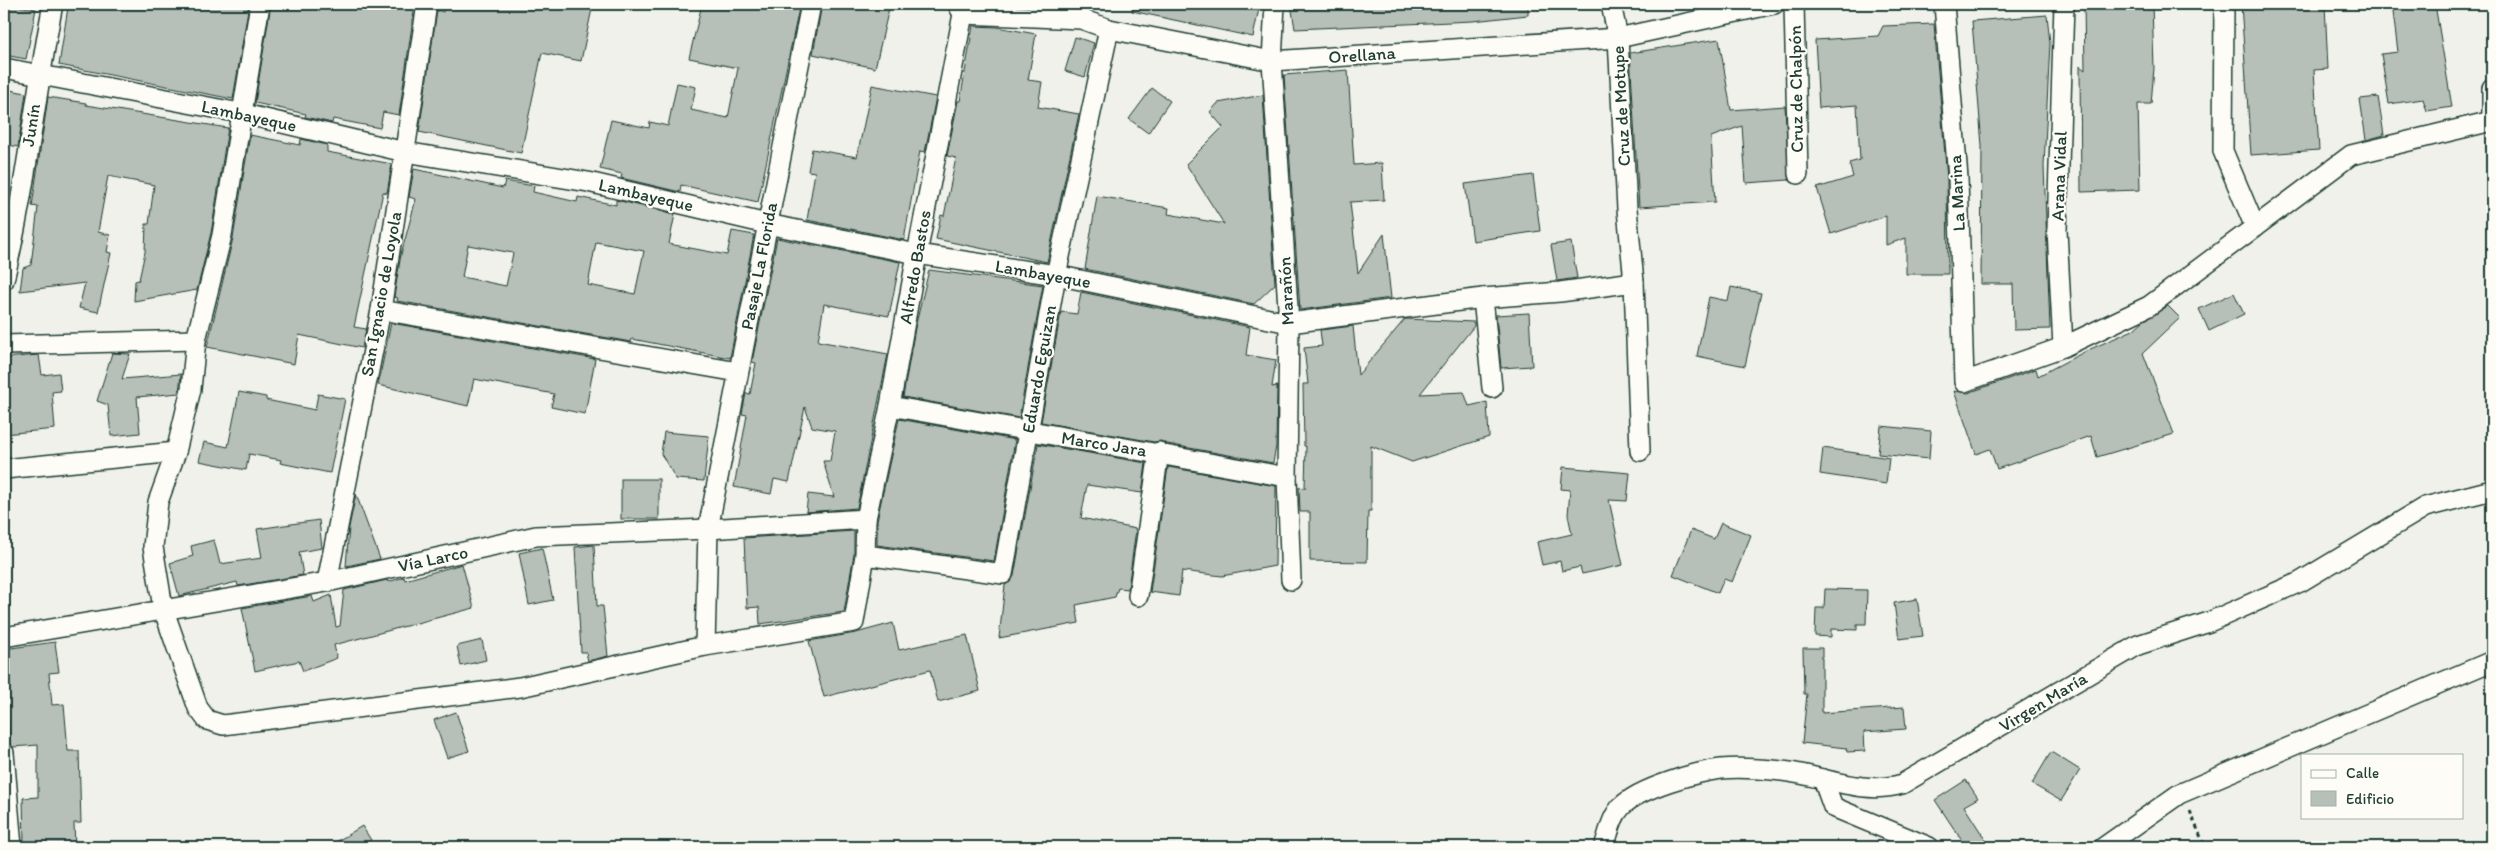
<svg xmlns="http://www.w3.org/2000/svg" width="2496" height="851" viewBox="0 0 2496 851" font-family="Itim,sans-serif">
<rect width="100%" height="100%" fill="#f0f1eb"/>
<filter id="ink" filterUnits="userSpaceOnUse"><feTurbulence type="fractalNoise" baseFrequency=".02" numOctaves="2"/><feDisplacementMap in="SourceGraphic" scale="10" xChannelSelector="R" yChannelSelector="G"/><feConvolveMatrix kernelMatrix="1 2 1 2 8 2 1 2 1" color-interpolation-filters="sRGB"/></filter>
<g filter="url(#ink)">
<g fill="#b6bfb8" stroke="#1f3d34" fill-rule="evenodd">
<path d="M4,4L36,9L26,59L4,55Z"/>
<path d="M71,4H249L233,99L59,65L68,7H71Z"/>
<path d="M271,4L415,5L399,115L383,112L380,128L333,119L332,123L305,117L306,114L255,103Z"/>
<path d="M445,4H593L581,61L542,53L521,153L419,132L437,10L443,12Z"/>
<path d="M702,4H800L758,202L681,185L680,192L621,178L622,174L600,169L611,120L649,128L650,122L668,126L677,83L696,87L691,110L728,118L738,68L689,58Z"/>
<path d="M822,4H890L875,68L813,54Z"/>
<path d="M1133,4H1260L1253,37L1132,11Z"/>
<path d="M1291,4H1528V15L1473,21L1295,29Z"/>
<path d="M2084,4H2152L2154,68L2151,104H2138L2140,190L2081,192L2080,66L2085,70Z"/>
<path d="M2241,4H2325L2328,69L2314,70L2319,150L2251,155Z"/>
<path d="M2392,4H2435L2452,107L2427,111L2423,99L2389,104L2381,54L2398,52Z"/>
<path d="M2047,15L2050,43L2044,166L2050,329L2014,330L2013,284H1981L1982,146L1972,21Z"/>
<path d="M1934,24L1947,179L1948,274H1906V238L1886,245V216L1831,234L1817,188L1853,177L1849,163L1860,160L1857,105L1819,108L1815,40L1878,36L1883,26Z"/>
<path d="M973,26L997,27L1036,34L1028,80L1042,82L1038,107L1079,114L1047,262L936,239L941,215L944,216L956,158L947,156L958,101H960Z"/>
<path d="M1075,37L1094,43L1085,77L1065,71Z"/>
<path d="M1719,39L1731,110L1785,106L1789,180L1746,183L1742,126L1711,137L1715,202L1639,207L1630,53Z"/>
<path d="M1348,70L1354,165L1382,163L1384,200L1350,202L1358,273L1384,234L1391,298L1300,310L1284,75Z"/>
<path d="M872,85L936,97L925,152L920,151L904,240L807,220L815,172L808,171L812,149L857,157Z"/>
<path d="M1152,88L1170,101L1148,133L1129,119Z"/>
<path d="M4,89L26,93L18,147L4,144Z"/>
<path d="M1263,95L1275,284L1254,304L1085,269L1097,196L1169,208L1168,214L1224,224L1186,164L1223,127L1210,112L1218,103Z"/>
<path d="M48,97L86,103V105L228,128L211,233L197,290L134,301L135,281L139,280L145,252L146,224H149L154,185L108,176L98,232L110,235L107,252L111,253L98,312L79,308L85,283L20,291L23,268L31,265L38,207L32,206Z"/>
<path d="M2378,97L2384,135L2366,140L2360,99Z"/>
<path d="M250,135L300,145L301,139L327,145V152L392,164L387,193L383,192L354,327L366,329L362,348L299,335L294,364L207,347L233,238Z"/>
<path d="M414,169L503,188L505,181L534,186L533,192L577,202L578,197L616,205V200L675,214L669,244L727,255L732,231L754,235L730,358L632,339L631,342L397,301L398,298L394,297L401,254L416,199L409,197ZM596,242L644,251L635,294L588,285ZM468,245L513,253L506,286L462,277Z"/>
<path d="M1533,175L1540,231L1473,241L1465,184Z"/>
<path d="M777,238L900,262L889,316L824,304L818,341L888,354L857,508L806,512L808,494L834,497L823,461H830L835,431L812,427L805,407L789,482L774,479L771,494L734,487L747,415L742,414L746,393L750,394L756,363L752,362Z"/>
<path d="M1571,242L1577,278L1557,281L1551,245Z"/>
<path d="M929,270L1043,285L1019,418L903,397L915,328Z"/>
<path d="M1731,287L1761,293L1745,366L1697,356L1709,297L1728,301Z"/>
<path d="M1081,292L1250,327L1246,355L1276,360L1272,387L1277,386L1276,446L1273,463L1167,444L1161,441L1154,442L1041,422L1061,312L1077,314Z"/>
<path d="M2234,293L2244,314L2209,331L2199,309Z"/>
<path d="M2168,306L2180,318L2143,353L2174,434L2097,457L2091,436L1997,469L1990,449L1976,454L1954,391L1968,393L2036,369L2038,376L2086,351L2133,330L2143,321Z"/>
<path d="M1529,313L1532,366L1501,368L1496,315Z"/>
<path d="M1405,319L1474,322V326L1420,394L1464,392L1469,406L1487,402L1489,437L1412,462L1371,446V511H1368L1367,562L1310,561V512H1300L1299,487L1305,488L1306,446H1304L1303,384H1308L1304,348L1322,346L1320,330L1353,326L1358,375Z"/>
<path d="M391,323L595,359L585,414L551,407L554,394L474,379L468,406L378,385Z"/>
<path d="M112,353L130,354L122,379L181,374L179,393L137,397L140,433L111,436L108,405L97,401Z"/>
<path d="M39,355L42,375L59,373L61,391L52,392L55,429L4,434V358Z"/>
<path d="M239,392L266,397V400L315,410L318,394L345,399L330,473L280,463L281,460L249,454L246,470L199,461L204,442L228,447Z"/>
<path d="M899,419L1015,440L994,561L877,545V520Z"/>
<path d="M1881,426L1931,431L1929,459L1878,454Z"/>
<path d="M664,432L709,436L704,481L676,479L661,454Z"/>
<path d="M1038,444L1146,463L1142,493L1087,485L1081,518L1136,529L1128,589L1118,588L1115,597L1076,605L1079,623L999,638L1005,585L1011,581L1014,576Z"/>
<path d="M1823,448L1889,458L1886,484L1820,474Z"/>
<path d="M1168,467L1276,486L1275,566L1222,576L1182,571L1179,596L1150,592Z"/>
<path d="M1563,467L1630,473L1627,501L1609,500L1623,565L1582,574L1580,567L1562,571L1560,561L1542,565L1537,542L1572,534L1568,515L1570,490L1561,489Z"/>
<rect x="621" y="479" width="38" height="40"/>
<path d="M356,494L380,559L346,566L349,527Z"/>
<path d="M319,520L322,548L299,552L303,575L238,586L237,582L179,596L170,563L193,556L191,546L214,540L220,564L262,558L257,529Z"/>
<path d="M1721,523L1751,535L1732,582L1724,579L1718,593L1673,575L1691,530L1714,539Z"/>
<path d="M854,531V554L844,612L760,624L759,607L747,608L744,538Z"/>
<path d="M594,545L597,606H603L608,656L588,661L586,652H581L575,547Z"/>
<path d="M542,548L553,600L529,605L519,553Z"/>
<path d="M462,564L474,608L334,645L337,658L303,671L299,661L255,671L242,608L312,596L314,602L331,595L336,627L340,626L344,590L387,580L388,582L404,577L405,580Z"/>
<path d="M1825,589L1867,590L1866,624H1857V630L1831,629V637L1815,636L1816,608H1824Z"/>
<path d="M1917,599L1923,636L1899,639L1894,603Z"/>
<path d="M893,623L899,650L967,635L980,691L938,702L930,670L824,697L809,641L856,633Z"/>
<path d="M482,640L486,660L461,666L457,646Z"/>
<path d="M55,642L59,672L49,673L52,705L64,704L68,751H79L81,823H74L75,847H24L23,798L38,797V745L13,747L10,744L7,707H5L4,697V649Z"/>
<path d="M1803,648H1822V713L1904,707L1906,729L1864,732L1865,751L1847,752L1846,748L1802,743L1807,694H1804Z"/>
<path d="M456,712L469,751L447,758L434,720Z"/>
<path d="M2051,752L2080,770L2061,801L2032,784Z"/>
<path d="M1966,780L1978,798L1964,806L1990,847H1966L1935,800Z"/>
<path d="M362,826L371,840L360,847H328Z"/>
</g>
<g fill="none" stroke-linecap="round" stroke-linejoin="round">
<g stroke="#1f3d34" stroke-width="22">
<g id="minor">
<path d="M260,4L222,235L196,340L191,389L176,452L158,502L153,547L163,608L198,708L207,720L223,725L520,687L705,646L854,622L865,555L866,519L890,406L917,254L963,14"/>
<path d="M1275,4L1272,61L1289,323L1287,477L1291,580"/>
<path d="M1794,4L1798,174"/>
<path d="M1944,4L1958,178L1964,382L2063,347L2149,306L2255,227L2223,151L2224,4"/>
<path d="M958,5L963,14L1081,19L1109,29L1272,61L1618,38L1774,4"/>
<path d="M4,68L240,113L405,152L588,182L767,224L917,254L1056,275L1289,323L1483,298L1560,292L1634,282L1627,209L1618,38L1611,4"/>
<path d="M2492,121V88"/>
<path d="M2255,227L2351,155L2492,121"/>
<path d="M4,280C26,189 35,95 53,4"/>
<path d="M1634,282L1640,451"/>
<path d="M1483,298L1492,388"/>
<path d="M381,310L738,372"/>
<path d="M4,345L196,340"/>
<path d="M2063,347L2057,230L2064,4"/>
<path d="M890,406L1287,477"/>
<path d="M4,469L176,452"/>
<path d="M865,555L1003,574L1056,275L1109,29"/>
<path d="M327,582L381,310L427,4"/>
<path d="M1138,596L1159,452"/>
<path d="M4,637L327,582L536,536L708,529L866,519"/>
<path d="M705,646L708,529L811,4"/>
<path d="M4,753L12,847"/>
<path d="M1823,779L1833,807L1929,847"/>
<path d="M1604,847C1609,833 1611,817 1622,806C1640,788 1696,772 1721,769C1740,767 1763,769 1782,771C1821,775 1863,796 1902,784L2138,645L2209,622L2300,582L2425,507L2492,490"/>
<path d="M2104,847L2179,794L2492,661"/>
</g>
</g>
<path stroke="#1f3d34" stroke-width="3" stroke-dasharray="4 4" stroke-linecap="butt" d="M2190,811L2205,847"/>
<use href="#minor" stroke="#fdfcf7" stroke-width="19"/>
</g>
</g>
<g text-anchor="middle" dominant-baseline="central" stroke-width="4.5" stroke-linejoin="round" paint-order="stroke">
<g font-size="18" fill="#1f3d34" stroke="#fdfcf7">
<text transform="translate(1362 55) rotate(-4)">Orellana</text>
<text transform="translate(1796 89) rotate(-91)">Cruz de Chalpón</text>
<text transform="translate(1621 106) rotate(-93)">Cruz de Motupe</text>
<text transform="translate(249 116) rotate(12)">Lambayeque</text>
<text transform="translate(31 125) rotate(-81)">Junín</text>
<text transform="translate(2059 176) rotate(-88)">Arana Vidal</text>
<text transform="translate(1957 193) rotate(-93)">La Marina</text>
<text transform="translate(646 195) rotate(13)">Lambayeque</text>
<text transform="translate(759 266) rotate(-79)">Pasaje La Florida</text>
<text transform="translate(915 267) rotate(-80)">Alfredo Bastos</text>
<text transform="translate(1043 274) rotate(10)">Lambayeque</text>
<text transform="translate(1286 291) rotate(-93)">Marañón</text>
<text transform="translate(381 294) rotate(-80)">San Ignacio de Loyola</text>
<text transform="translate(1039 369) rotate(-80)">Eduardo Eguizan</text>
<text transform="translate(1104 444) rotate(9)">Marco Jara</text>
<text transform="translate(433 559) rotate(-12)">Vía Larco</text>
<text transform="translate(2043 702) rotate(-31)">Virgen María</text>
</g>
</g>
<rect width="2496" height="851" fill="none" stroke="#fdfcf7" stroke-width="20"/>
<rect x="10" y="10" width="2476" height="831" fill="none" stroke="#1f3d34" stroke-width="2" filter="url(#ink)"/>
<rect x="2301" y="754" width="162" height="65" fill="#fdfcf7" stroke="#a4b0a9"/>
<rect x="2311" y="770" width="25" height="8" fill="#fdfcf7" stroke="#a4b0a9"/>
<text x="2346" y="778" font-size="15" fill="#1f3d34">Calle</text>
<rect x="2311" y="791" width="25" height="15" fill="#b6bfb8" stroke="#a4b0a9"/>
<text x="2346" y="804" font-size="15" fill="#1f3d34">Edificio</text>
</svg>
